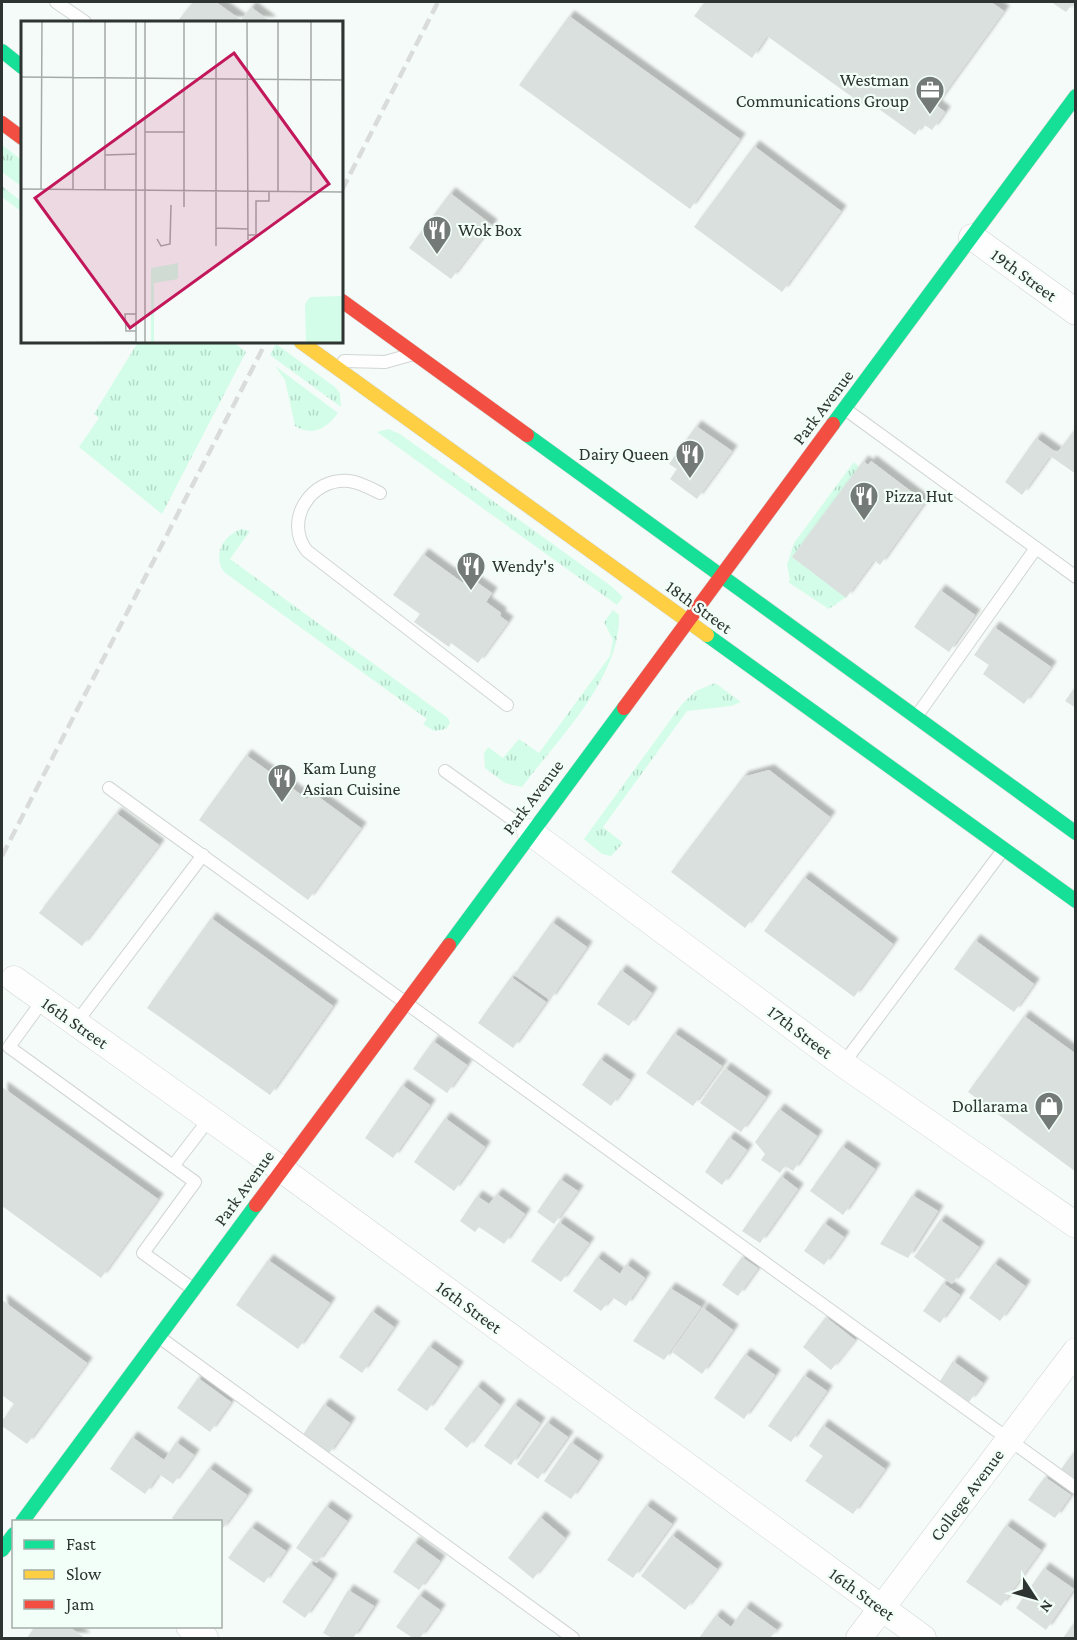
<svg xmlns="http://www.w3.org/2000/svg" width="1077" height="1640" viewBox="0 0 1077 1640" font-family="'Crimson Pro',serif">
<defs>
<pattern id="grass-tufts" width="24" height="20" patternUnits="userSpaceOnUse" patternTransform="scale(1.5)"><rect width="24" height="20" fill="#d3fde9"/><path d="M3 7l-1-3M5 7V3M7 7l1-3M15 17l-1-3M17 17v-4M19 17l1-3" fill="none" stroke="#b5d9c8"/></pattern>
<filter id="shadow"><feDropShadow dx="5.5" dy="-5.5" stdDeviation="1.5" flood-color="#0004"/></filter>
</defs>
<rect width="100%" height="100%" fill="#f5fbf8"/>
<g fill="url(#grass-tufts)">
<path d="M2,145L22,160V187L2,172Z"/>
<path d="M2,186L22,202V212L2,197Z"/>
<path d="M138,342H233L246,352L162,514L79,447L99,418L94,414Z"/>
<path d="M276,344L335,387L340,393L341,407L270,355Z"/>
<path d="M275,366L338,413C327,428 313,437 295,426L285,380Z"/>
<path d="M388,429L400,434L611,586L623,597L617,605L377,432Z"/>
<path d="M854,462L859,467L792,557L846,597L829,609L788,582L790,580L787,565L794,543Z"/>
<path d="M242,529L250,531L230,559L448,718L450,723L446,729L434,731L423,724L427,719L224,572C212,555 224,534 242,529Z"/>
<path d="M613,610L619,615C621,677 558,739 522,787L505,783L485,768L484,753L488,747L503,758L519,739L539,753L610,656L613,640L604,622Z"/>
<path d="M715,683L741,702L731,706L687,711L603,827L623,843L611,856L602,854L584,839L682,704L696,691Z"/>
</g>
<g fill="#dae0dd" filter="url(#shadow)">
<path d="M193,2H216L241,20L251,7L271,22H177Z"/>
<path d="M705,2H991L1004,11L936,105L945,112L932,130L923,124L915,135L872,104L869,109L767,36L752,58L694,16Z"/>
<path d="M1051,2H1074L1066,12Z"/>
<path d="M569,16L740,139L690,209L519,85Z"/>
<path d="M754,146L841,211L782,292L694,227Z"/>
<path d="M450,193L492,225L451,279L409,248Z"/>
<path d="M696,426L732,451L697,499L670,479L677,469L669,464Z"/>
<path d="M1076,428V474L1050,456L1022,495L1005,482L1036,438L1057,453Z"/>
<path d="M863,461L868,465L871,461L925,502L880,565L874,560L846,598L792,557Z"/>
<path d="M423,554L463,583L468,576L492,593L486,602L501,613L500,616L508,622L478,663L451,643L449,647L414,622L420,614L393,595Z"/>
<path d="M940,590L975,615L949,652L914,627Z"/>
<path d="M994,627L1051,667L1024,704L983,674L989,665L974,655Z"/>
<path d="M1076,686V708L1065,701Z"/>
<path d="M246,755L307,799L312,792L361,828L308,900L199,820Z"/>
<path d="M769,770L830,817L745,928L671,872L743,777Z"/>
<path d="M116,813L159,845L82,946L39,913Z"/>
<path d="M804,877L893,944L854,997L764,931Z"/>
<path d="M211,918L333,1006L270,1095L147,1008Z"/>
<path d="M552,922L587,947L550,1000L514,975Z"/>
<path d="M975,940L1034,984L1014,1012L954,969Z"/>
<path d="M621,970L652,993L629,1026L597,1004Z"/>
<path d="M511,977L546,1002L513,1048L478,1023Z"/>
<path d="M1024,1016L1076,1054V1172L968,1092Z"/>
<path d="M674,1033L722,1066L693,1106L646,1073Z"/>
<path d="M433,1041L467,1065L447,1093L413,1069Z"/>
<path d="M600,1059L630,1080L611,1106L582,1085Z"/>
<path d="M725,1068L766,1097L741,1132L700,1103Z"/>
<path d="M402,1085L430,1105L393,1158L365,1138Z"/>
<path d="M2,1087L158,1199L101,1278L2,1206Z"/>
<path d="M779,1109L817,1136L793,1171L785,1166L780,1173L761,1160L765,1154L755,1142Z"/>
<path d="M445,1118L485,1147L454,1191L414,1162Z"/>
<path d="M729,1137L747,1150L722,1185L705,1172Z"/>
<path d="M842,1146L875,1169L843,1215L810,1191Z"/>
<path d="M781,1176L798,1189L760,1243L742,1231Z"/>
<path d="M560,1179L578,1191L554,1224L537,1212Z"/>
<path d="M497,1194L525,1214L504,1244L479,1227L475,1232L460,1221L477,1196L489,1204Z"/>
<path d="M912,1195L938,1211L908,1258L880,1244Z"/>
<path d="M940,1220L979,1247L952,1284L914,1257Z"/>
<path d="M559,1222L589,1243L561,1282L531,1261Z"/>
<path d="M824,1223L844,1237L824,1265L804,1251Z"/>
<path d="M597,1257L620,1274L626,1264L645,1278L626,1306L612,1297L601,1311L573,1291Z"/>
<path d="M742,1257L758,1268L738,1296L722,1285Z"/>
<path d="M268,1260L330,1303L298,1349L236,1305Z"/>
<path d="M994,1263L1025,1286L1000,1321L969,1298Z"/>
<path d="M943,1283L960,1295L940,1323L923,1311Z"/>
<path d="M670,1288L701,1307L664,1360L633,1341Z"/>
<path d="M2,1300L87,1363L27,1444L2,1426V1421L14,1404L2,1395Z"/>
<path d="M703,1308L733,1330L702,1374L672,1352Z"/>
<path d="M372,1311L394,1327L362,1373L339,1357Z"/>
<path d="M826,1317L855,1340L831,1370L803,1347Z"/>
<path d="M429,1346L458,1367L427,1411L397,1390Z"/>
<path d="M745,1354L775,1375L744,1419L714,1398Z"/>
<path d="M953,1361L983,1383L969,1402L940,1381Z"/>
<path d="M804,1375L827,1391L791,1442L768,1426Z"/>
<path d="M198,1378L231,1402L210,1432L177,1408Z"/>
<path d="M477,1386L500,1405L467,1448L444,1429Z"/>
<path d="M324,1404L350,1423L328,1455L302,1436Z"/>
<path d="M514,1404L540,1423L511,1465L484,1446Z"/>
<path d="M547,1422L568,1437L538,1479L517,1464Z"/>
<path d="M823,1425L885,1469L853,1514L805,1481L823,1456L809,1446Z"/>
<path d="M132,1437L164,1460L176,1442L194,1455L173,1484L159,1474L145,1494L110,1469Z"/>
<path d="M571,1442L598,1461L571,1499L544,1481Z"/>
<path d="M1076,1449V1479L1061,1469Z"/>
<path d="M209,1468L247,1495L220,1532V1522H176L172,1518Z"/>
<path d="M1045,1477L1071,1495L1055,1518L1028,1500Z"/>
<path d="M646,1505L672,1524L633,1578L607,1560Z"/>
<path d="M326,1506L347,1521L317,1563L296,1548Z"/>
<path d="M540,1517L565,1538L533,1579L508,1558Z"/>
<path d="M1006,1525L1041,1550L1001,1606L966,1582Z"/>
<path d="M251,1527L286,1551L264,1583L228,1558Z"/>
<path d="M672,1535L717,1569L685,1610L641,1576Z"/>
<path d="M414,1542L440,1561L419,1590L393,1572Z"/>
<path d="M310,1563L332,1579L305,1618L282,1602Z"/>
<path d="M1044,1568L1074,1589L1046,1630L1016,1608Z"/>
<path d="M348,1590L374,1606L353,1638H332L323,1633Z"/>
<path d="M419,1595L440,1610L420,1638H413L396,1627Z"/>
<path d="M745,1607L777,1630L770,1638H699L716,1615L731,1627Z"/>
<path d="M1074,1623L1076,1638H1063Z"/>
<path d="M35,1626H68L85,1638H27Z"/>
</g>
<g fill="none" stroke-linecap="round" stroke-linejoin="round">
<g stroke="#d1d6d3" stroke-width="14">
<g id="lane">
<path d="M56,2L85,22"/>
<path d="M344,361L385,362L410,355"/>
<path d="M845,409L1076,577"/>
<path d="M380,493C370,488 359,482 349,481C311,477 283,521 307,551L507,705"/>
<path d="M916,717L1036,548"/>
<path d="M445,771L530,832"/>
<path d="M109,788L1076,1488"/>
<path d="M43,1000L9,1047L195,1182L143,1253L193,1289"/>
<path d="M76,1023L203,855"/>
<path d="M843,1064L1003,850"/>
<path d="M173,1166L210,1118"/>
<path d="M159,1337L573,1638"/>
</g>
</g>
<g stroke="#d1d6d3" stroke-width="27">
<g id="street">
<path d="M972,237L1076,312"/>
<path d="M530,832L843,1064L1076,1225"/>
<path d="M14,979L281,1169L923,1638"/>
<path d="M189,1626L205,1638"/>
<path d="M859,1638L1076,1351"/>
</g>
</g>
<g stroke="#d1d6d3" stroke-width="15">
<g id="fast">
<path d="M2,51L22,67"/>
<path d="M833,424L1076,96"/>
<path d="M527,435L1076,833"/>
<path d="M707,635L1076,901"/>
<path d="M449,945L624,708"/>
<path d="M22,1522L256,1205"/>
<path d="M2,1550L14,1534"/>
</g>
</g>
<g stroke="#d1d6d3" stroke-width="15">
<path id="slow" d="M301,342L707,635"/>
</g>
<g stroke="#d1d6d3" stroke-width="15">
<g id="jam">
<path d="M2,123L22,138"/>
<path d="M342,301L527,435"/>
<path d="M624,708L833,424"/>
<path d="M256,1205L449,945"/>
</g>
</g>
<use href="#lane" stroke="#fefefe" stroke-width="12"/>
<use href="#street" stroke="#fefefe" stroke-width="26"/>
<use href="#fast" stroke="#16e098" stroke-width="14"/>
<use href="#slow" stroke="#ffcf43" stroke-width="14"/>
<use href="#jam" stroke="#f24e42" stroke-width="14"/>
<g stroke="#d9dcda" stroke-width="4.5" stroke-dasharray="12 6" stroke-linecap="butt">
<path d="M342,190L438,2"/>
<path d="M2,856L266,342"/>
</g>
</g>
<defs>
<g id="office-pin" transform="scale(1.5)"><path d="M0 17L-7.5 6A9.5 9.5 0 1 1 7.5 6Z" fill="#747a77" stroke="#f2fef8"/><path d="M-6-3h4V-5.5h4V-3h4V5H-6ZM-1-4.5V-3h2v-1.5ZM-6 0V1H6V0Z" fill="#fff"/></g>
<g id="restaurant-pin" transform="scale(1.5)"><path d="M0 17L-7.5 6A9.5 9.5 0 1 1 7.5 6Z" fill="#747a77" stroke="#f2fef8"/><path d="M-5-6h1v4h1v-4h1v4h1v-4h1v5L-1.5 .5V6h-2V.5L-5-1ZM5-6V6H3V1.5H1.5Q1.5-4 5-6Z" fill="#fff"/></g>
<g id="shop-pin" transform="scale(1.5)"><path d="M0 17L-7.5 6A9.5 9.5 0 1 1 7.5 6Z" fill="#747a77" stroke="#f2fef8"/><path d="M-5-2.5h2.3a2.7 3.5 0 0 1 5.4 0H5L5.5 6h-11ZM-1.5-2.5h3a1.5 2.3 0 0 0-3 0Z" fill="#fff"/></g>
</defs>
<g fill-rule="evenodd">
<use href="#office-pin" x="930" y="90"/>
<use href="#restaurant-pin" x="437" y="230"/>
<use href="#restaurant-pin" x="690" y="454"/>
<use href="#restaurant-pin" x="864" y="496"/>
<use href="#restaurant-pin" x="471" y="566"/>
<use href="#restaurant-pin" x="282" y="778"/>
<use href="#shop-pin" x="1049" y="1106"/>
</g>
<g text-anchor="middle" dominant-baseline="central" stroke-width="4.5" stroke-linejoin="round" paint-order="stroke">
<g font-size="18" fill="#2e3431" stroke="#f2fef8" text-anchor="start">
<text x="909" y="80" text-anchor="end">Westman<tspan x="909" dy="21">Communications Group</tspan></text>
<text x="458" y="230">Wok Box</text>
<text x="669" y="454" text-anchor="end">Dairy Queen</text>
<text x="885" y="496">Pizza Hut</text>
<text x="492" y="566">Wendy's</text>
<text x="303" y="768">Kam Lung<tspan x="303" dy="21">Asian Cuisine</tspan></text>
<text x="1028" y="1106" text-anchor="end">Dollarama</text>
</g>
<g font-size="18" fill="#2e3431" stroke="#f2fef8">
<text transform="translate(1024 275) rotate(36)">19th Street</text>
<text transform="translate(823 407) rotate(-53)">Park Avenue</text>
<text transform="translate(699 607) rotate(36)">18th Street</text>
<text transform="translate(533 797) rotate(-53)">Park Avenue</text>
<text transform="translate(75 1023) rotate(35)">16th Street</text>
<text transform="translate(800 1032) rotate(37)">17th Street</text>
<text transform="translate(244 1188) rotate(-54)">Park Avenue</text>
<text transform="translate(469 1307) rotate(36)">16th Street</text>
<text transform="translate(967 1495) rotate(-53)">College Avenue</text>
<text transform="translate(862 1594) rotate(36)">16th Street</text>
</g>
</g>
<g transform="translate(21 21)">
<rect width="322" height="322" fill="#f5fbf8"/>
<path d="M157,242V258L133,262V322H130V247Z" fill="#d3fde9"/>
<path d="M322,275V322H285L284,283L289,276Z" fill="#d3fde9"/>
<path fill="none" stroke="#a5aba8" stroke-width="1.5" d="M52,0V169M84,0V169M115,0V322M124,0V322M163,0V186M195,0V225M226,0L227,219M290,0V171M321,0L322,171M0,56L323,59M124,111H164M84,134L116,133M0,168L323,171M20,169L21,0M257,171V0M195,207L227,208M227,214H235V180H248V170M136,218L140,225L149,223L150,184M115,310H105L104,293H115M49,322L115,321"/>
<path fill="#c2185b" fill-opacity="0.15" stroke="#c2185b" stroke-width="3" d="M213,32L308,163L109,307L14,177Z"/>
<rect width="322" height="322" fill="none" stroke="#2e3431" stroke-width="3"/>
</g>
<rect width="1077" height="1640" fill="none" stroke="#2e3431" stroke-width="6"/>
<rect x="12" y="1520" width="210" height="108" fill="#f2fef8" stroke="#a4ada8" stroke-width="1.5"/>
<rect x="24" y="1540" width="30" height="9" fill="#16e098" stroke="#a4ada8" stroke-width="1.5"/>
<text x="66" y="1550" font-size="18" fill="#2e3431">Fast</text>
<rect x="24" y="1570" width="30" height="9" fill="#ffcf43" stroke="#a4ada8" stroke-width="1.5"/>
<text x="66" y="1580" font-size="18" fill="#2e3431">Slow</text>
<rect x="24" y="1600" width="30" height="9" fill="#f24e42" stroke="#a4ada8" stroke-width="1.5"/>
<text x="66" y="1610" font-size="18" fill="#2e3431">Jam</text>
<g transform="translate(1035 1598) rotate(126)" stroke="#f2fef8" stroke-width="4.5" paint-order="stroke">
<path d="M0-4.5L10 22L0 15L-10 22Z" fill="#2e3431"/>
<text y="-9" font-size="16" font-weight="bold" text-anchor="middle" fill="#2e3431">N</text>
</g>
</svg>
